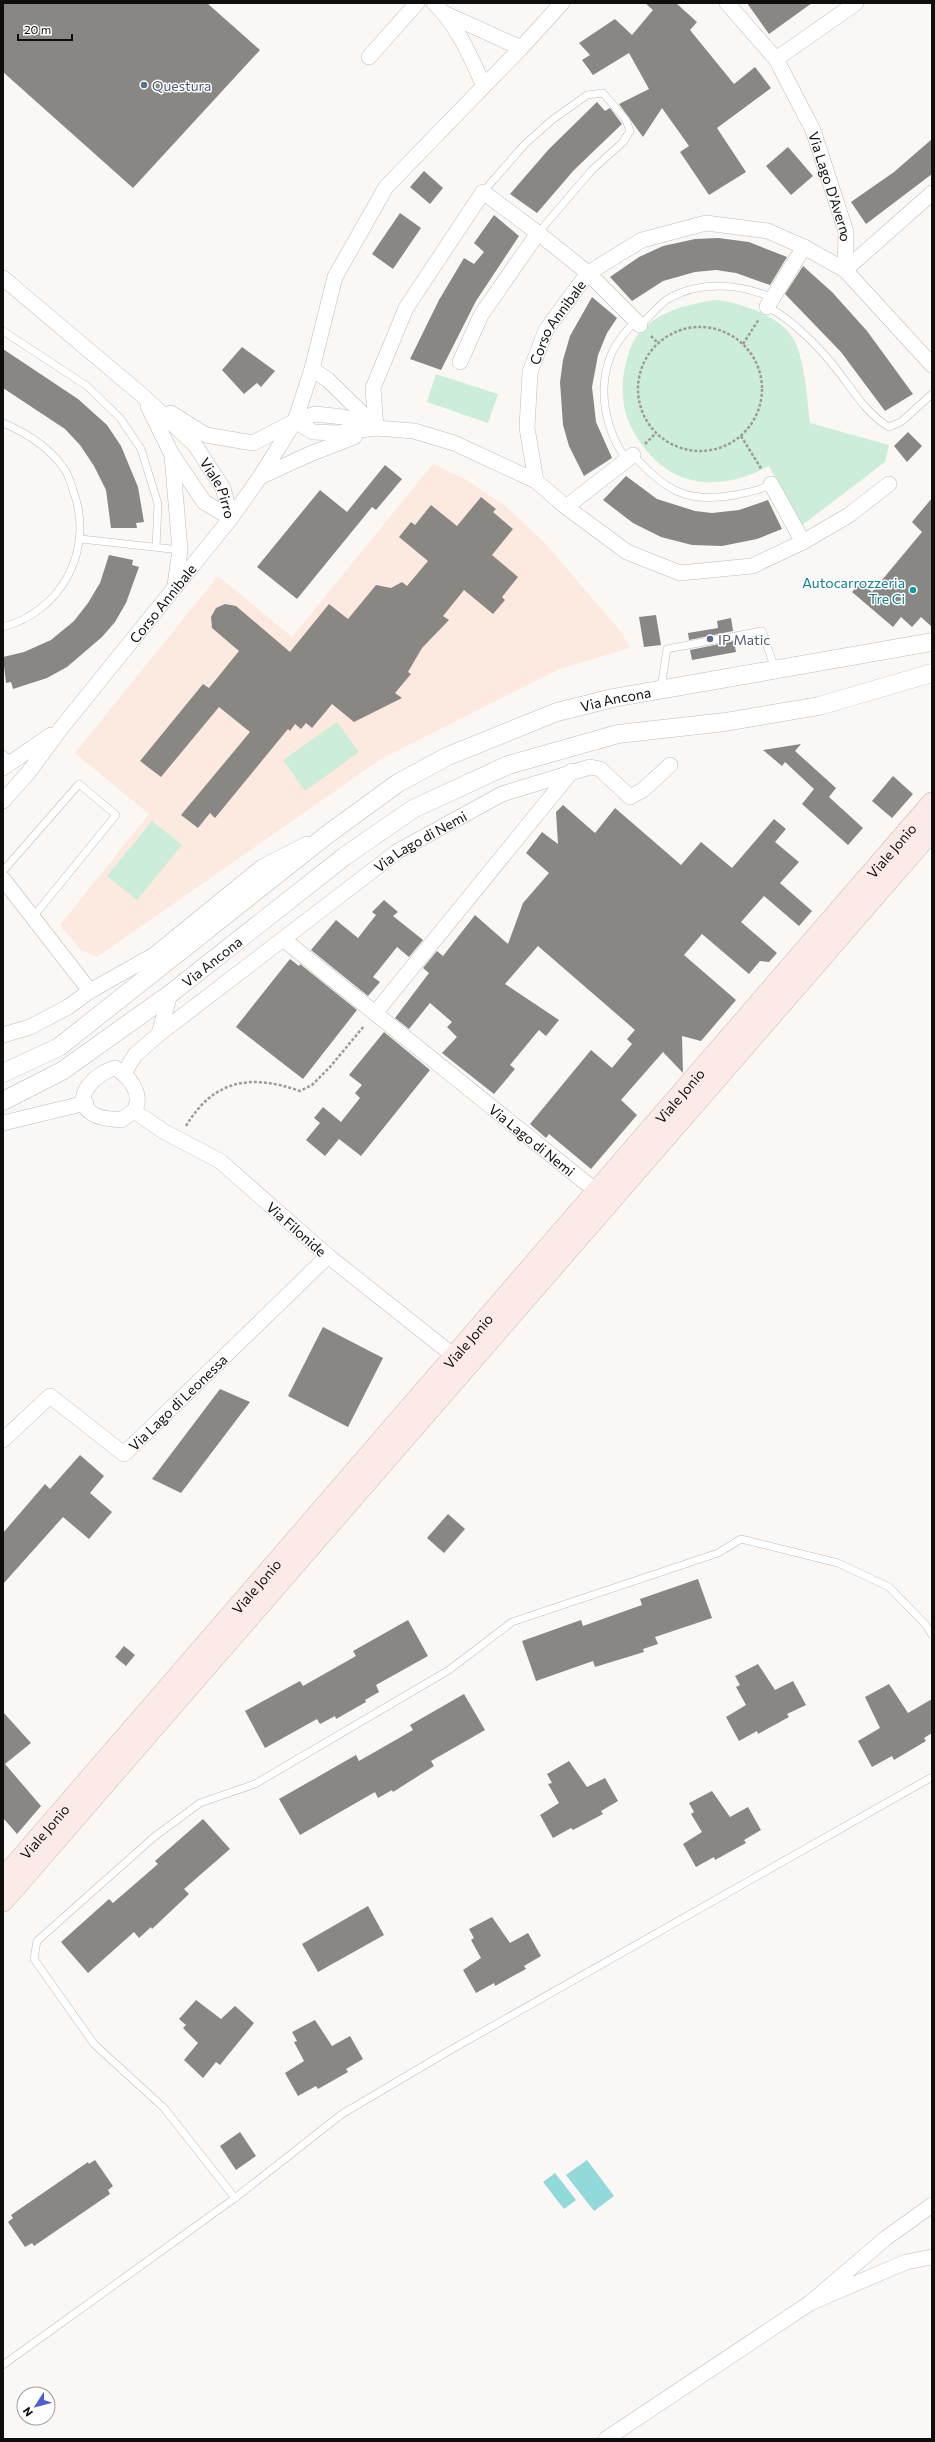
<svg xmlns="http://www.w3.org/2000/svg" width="935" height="2442" viewBox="0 0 935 2442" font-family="Commissioner,sans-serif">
<rect width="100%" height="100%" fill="#faf7f4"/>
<path fill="#fceae0" d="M433,464L465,479L505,506L544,542L621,632L630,648L559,669L381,759L97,957L81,950L60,925L149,814L75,753L218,576L292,637Z"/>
<g fill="#cbedd9">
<path d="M715,300C739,302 780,316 793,338C805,358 807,400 810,423L889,445L885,462L801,526L769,466C721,492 672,489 640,442C626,422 621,403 623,379C625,366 629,346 637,336C655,312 688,304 715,300Z"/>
<path d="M436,374L498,394L488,423L427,402Z"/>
<path d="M337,722L359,752L305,791L283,760Z"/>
<path d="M152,821L182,845L137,900L107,876Z"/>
</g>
<g fill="#91d9db">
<path d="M587,2160L614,2196L594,2211L566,2175Z"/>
<path d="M555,2173L576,2200L564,2209L543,2182Z"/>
</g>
<g fill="#898784">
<path d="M3,3H207L260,50L133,188L3,72Z"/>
<path d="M645,3H676L697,22L690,30L734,84L755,67L771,88L717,128L746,172L709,195L680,152L689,146L662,108L643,137L619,104L649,89L629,53L593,75L582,60L590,55L579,43L615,19L632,35L653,10Z"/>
<path d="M747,3H812L769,34Z"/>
<path d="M597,102L605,111L610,108L622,124L574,170L537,213L510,194L549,149Z"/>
<path d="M932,139V174L866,224L851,202L894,172Z"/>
<path d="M788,147L813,176L791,195L766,166Z"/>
<path d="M424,171L443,188L430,204L410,187Z"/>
<path d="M400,213L421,228L393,269L372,254Z"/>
<path d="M494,215L519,236L476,301L441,370L410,359L439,300L464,258L474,264L484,252L474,243Z"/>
<path d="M718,238L749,242L787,257L770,285L736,273L716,270L695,272L663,281L632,301L610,277L639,257L663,246L695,239Z"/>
<path d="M803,266L832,292L867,331L913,394L885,411L841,352L785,294Z"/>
<path d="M592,297L617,318L607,333L598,355L592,387L596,422L612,458L584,476L569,446L563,425L560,382L563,360L570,336Z"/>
<path d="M242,347L275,371L261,387L257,383L244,394L222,370Z"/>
<path d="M3,349L78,399L107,425L121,446L138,487L144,522L136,523L137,528H111L106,490L94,466L80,445L65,429L3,388Z"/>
<path d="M908,432L922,446L907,462L894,446Z"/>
<path d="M385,465L402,479L376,510L372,507L297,599L257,567L320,490L347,512Z"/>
<path d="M626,476L657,499L695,511L712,513L739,510L768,500L782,529L757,539L722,546L692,545L661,537L633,523L603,500Z"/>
<path d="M481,497L496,509L493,512L513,529L492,555L518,577L502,597L505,600L493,614L464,590L443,616L449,620L422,648L408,672L411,674L395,693L402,698L354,722L332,704L312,728L306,723L301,729L295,724L290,731L288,729L215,818L210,813L198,828L181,815L250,732L219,707L161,777L140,761L203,684L209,688L239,651L212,628L211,617L216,608L225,604L236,606L290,652L329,604L348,619L376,585L391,588L402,582L407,586L428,561L399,537L411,522L415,525L431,505L457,526Z"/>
<path d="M932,498V627L921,617L912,627L901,617L893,627L852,592L861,582L872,592L922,532L912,522Z"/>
<path d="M109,555L133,560L132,565L139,567L126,603L115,622L102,637L67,667L47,678L13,689L11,682L6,683L3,657L24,652L51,640L74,621L88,603L100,583Z"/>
<path d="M656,615L661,645L644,647L639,617Z"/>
<path d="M731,618L733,631L689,640L688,633L718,628L717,621Z"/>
<path d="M734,641L736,652L692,660L690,650Z"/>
<path d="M801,744L795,751L836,788L829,797L863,828L848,845L802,804L814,789L785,762L782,766L763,750Z"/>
<path d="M893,776L913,794L892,818L872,801Z"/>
<path d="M563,805L595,833L615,808L681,865L701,842L732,868L774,819L786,829L775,842L799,862L780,883L812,911L799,926L764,896L741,922L777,953L769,962L760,961L749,974L702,934L684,955L736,1000L701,1041L682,1036L683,1073L663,1052L621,1100L637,1115L591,1169L549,1134L546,1138L530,1124L591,1050L612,1068L632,1044L627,1039L635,1030L538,946L505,984L559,1020L546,1036L539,1030L510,1065L515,1069L494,1094L442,1053L457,1037L447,1027L452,1022L430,1003L409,1029L395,1018L429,973L423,968L437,951L443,956L475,915L508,944L523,903L549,873L526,853L542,832L558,844L556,812Z"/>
<path d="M384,900L398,912L393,916L423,940L409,957L397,947L373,977L380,982L368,996L311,950L336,920L358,938L376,915L372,912Z"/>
<path d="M290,959L299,966L300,964L357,1010L303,1079L236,1027Z"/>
<path d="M384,1032L430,1070L361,1156L339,1139L325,1156L306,1140L320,1123L314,1118L323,1107L341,1122L360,1098L355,1093L362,1085L349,1075Z"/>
<path d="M323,1327L383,1358L348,1427L288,1396Z"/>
<path d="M220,1389L250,1402L181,1493L152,1479Z"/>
<path d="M80,1455L104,1476L90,1493L112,1512L89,1539L63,1517L3,1584V1533L45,1484L50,1489Z"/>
<path d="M448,1514L465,1529L444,1553L427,1538Z"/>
<path d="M698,1579L712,1618L655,1637L658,1644L643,1649L644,1652L595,1667L593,1661L536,1681L522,1641L581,1620L583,1626L642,1605L640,1599Z"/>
<path d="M408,1620L428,1656L376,1685L379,1692L365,1700L366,1702L336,1719L335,1716L320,1724L317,1719L265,1748L245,1711L300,1681L303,1686L356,1656L353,1651Z"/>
<path d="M124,1646L135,1655L126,1666L115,1657Z"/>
<path d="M758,1664L775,1690L793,1681L806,1705L787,1714L789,1717L758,1734L757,1731L739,1741L726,1717L746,1705L736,1687L740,1685L735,1676Z"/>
<path d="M889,1684L908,1713L932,1699V1733L924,1738L926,1741L894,1760L892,1756L872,1767L858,1741L880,1728L865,1697Z"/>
<path d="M464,1694L485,1730L431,1761L434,1766L393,1792L392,1790L378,1798L375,1792L300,1835L279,1799L356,1755L359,1761L413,1730L410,1725Z"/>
<path d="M3,1712L31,1743L5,1764L41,1806L17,1834L3,1818Z"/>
<path d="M569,1761L587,1787L605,1778L618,1801L601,1811L603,1814L573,1830L571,1828L553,1838L540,1815L559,1803L548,1784L552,1783L547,1774Z"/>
<path d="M712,1791L730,1817L748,1807L761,1830L744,1840L746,1843L715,1860L714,1857L696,1867L683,1844L702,1832L691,1814L694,1812L689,1803Z"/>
<path d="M203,1819L230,1849L184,1889L189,1894L152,1929L151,1927L139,1938L134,1932L88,1973L61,1942L109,1899L113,1903L158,1864L155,1861Z"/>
<path d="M368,1906L384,1935L318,1972L302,1944Z"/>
<path d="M492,1917L510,1943L528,1933L541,1956L524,1966L526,1969L495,1986L494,1983L476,1993L463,1970L481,1958L471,1940L474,1938L469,1929Z"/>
<path d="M196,2000L221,2019L235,2006L254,2023L220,2065L216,2062L203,2078L184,2060L198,2043L183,2028L186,2025L179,2019Z"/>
<path d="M315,2020L332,2046L350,2036L363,2059L346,2069L348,2072L318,2089L316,2086L298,2096L285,2073L304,2061L294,2042L297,2041L292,2032Z"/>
<path d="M240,2132L256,2156L236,2170L220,2146Z"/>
<path d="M95,2160L113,2186L108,2190L110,2194L34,2246L32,2243L25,2247L8,2222L13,2218L11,2215L88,2162L89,2164Z"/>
</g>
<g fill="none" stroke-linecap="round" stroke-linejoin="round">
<g stroke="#bfbdba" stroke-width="8">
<g id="service">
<path d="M483,192L525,144L552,120L587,95L603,93L626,120L630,131L623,142L592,170L538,233"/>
<path d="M767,307C791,318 822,350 838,371C854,392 866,413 889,427L901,422L932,394"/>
<path d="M640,325C650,317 658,305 668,299C699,281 740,283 772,298"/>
<path d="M3,331L87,386L120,418L141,449L158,504L156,547"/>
<path d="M3,423C27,433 50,448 65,470C69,476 71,484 73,490C95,548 63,611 3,627"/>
<path d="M633,455C666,490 685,504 735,495C748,492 760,491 771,484"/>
<path d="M627,460C605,431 597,389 611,355C616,342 627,330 636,320"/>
<path d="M81,539L180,550"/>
<path d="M661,688L667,649L762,631L775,669"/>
<path d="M3,754L13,763"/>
<path d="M3,871L79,784L116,815L33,917"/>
<path d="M235,2198L164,2108L94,2044L34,1959L37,1941L154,1837L200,1803L255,1784L449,1670L512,1622L718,1553L741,1539L838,1563L889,1587L926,1625L932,1635"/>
<path d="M3,2365L235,2198L342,2114L447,2052L932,1777"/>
</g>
</g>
<g stroke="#bfbdba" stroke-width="16">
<g id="minor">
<path d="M434,3C458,26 470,56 484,86"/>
<path id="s1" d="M727,3L776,59L813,130L846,232L845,270"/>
<path d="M446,14L521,48"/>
<path d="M369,57L417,3"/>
<path d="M776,59L856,3"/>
<path d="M845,270L932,193"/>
<path id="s2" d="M3,278L143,396L195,445L223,488L231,518"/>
<path d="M767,307L804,247"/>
<path d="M460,362L481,315L538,233L588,273L640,325"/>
<path d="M312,369L328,380L376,427"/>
<path d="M148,406L172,455L180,550L175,585"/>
<path d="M171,413L206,435L253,443L295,421L315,414L343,417L372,427"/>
<path d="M295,421L313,432L337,433L376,428L414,431L454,443L536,481L566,507L627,552L680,573L752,566L803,542L849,515L889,484"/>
<path d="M376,428L373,388L406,308L483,192L538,233"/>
<path d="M173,456L204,502L231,518"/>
<path d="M260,477L310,454L354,437"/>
<path id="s3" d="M536,481L527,428L530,372L546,330L588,273L642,240L706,223L768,231L804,247L845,270L932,365"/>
<path d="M771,484L803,542"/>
<path d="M566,507L633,455"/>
<path d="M3,768L51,735"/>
<path id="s4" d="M3,801L28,773L62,727L231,518L260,477L295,421L312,369L335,277L386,187L521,48L562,3"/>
<path d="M3,879L90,991"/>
<path id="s5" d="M283,939L596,1191"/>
<path d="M376,1012L572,771"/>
<path d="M159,1034L170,994"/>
<path d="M3,1035L30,1027L68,1007L90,991L154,955L262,867L307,844"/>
<path d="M115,1068C129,1076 144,1094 134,1111L121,1120C113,1119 100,1119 93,1114C68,1099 97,1072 115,1068Z"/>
<path id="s6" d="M124,1073L135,1055L159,1034L398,851L502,794L590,767L600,769L630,797L643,790L670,765"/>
<path id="s7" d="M134,1111L163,1131L220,1161L328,1256L454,1356"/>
<path d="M3,1123L86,1103"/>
<path id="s8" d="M3,1440L50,1396L124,1454L328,1256"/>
<path d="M932,2205L886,2238L810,2303L906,2262L932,2257"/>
<path d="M606,2439L810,2303"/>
</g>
</g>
<g stroke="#bfbdba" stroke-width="19">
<g id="tertiary">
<path id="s9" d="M3,1073L59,1047L328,834L398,783L448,756L557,712L613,698L932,642"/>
<path id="s10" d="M3,1101L62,1071L170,994L345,856L413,809L508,765L618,734L725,722L819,706L932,673"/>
</g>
</g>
<g stroke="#bfbdba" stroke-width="22">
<g id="secondary">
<path id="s11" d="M3,1879L932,803"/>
<path d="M3,1901L932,830"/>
</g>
</g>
<g stroke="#9e9c99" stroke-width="2.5" stroke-dasharray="3 2" stroke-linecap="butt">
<circle cx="700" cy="389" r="62"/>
<path d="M651,336L658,343"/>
<path d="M743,344L759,319"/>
<path d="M741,436L762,470"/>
<path d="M645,444L656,433"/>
<path d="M186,1126C214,1079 251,1074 300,1091L312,1085L330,1067L364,1026"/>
</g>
<use href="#service" stroke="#fff" stroke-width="7"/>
<use href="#minor" stroke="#fff" stroke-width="15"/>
<use href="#tertiary" stroke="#fff" stroke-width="18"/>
<use href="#secondary" stroke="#fbeae7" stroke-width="21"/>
</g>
<g fill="#5c6f8a" stroke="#fff" stroke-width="1.5">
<circle cx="144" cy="85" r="4"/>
<circle cx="710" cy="639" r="4"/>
</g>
<circle fill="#0f9aa8" stroke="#fff" stroke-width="1.5" cx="913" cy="590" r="4"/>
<g text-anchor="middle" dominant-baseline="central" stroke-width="3" stroke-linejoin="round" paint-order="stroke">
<g font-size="14" fill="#4e5e75" stroke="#fff" text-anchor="start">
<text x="152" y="85">Questura</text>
<text x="718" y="639">IP Matic</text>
</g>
<g font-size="14" fill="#0f0e0d" stroke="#fff">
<text stroke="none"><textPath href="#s1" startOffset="214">Via Lago D'Averno</textPath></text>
<text stroke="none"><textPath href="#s3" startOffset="167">Corso Annibale</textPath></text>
<text stroke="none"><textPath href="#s2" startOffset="304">Viale Pirro</textPath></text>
<text stroke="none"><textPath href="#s4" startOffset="254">Corso Annibale</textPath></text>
<text stroke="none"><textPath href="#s9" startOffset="726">Via Ancona</textPath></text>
<text stroke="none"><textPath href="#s6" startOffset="378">Via Lago di Nemi</textPath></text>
<text stroke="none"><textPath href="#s11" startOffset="1359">Viale Jonio</textPath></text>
<text stroke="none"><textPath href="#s10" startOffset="252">Via Ancona</textPath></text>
<text stroke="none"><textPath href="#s11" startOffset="1035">Viale Jonio</textPath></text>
<text stroke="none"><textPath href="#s5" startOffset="320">Via Lago di Nemi</textPath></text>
<text stroke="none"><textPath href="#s7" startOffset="202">Via Filonide</textPath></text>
<text stroke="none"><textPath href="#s11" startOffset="711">Viale Jonio</textPath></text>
<text stroke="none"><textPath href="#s8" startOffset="233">Via Lago di Leonessa</textPath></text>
<text stroke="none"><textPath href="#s11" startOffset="387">Viale Jonio</textPath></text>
<text stroke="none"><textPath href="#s11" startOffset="63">Viale Jonio</textPath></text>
</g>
<g font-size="14" fill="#0d838f" stroke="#fff" text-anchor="end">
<text x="905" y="582">Autocarrozzeria<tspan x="905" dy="16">Tre Ci</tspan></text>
</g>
</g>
<rect width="935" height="2442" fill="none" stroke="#0f0e0d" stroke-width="8"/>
<g transform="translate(36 2406) rotate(234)"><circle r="19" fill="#ffffff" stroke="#9f9f9e"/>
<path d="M0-3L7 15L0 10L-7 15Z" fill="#495fd4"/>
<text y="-6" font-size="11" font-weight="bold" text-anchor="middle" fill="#0f0e0d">N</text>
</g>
<path d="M18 34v6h54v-6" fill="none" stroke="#0f0e0d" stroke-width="2"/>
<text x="24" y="34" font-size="12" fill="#0f0e0d" stroke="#ffffff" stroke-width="3" paint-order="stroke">20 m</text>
</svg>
